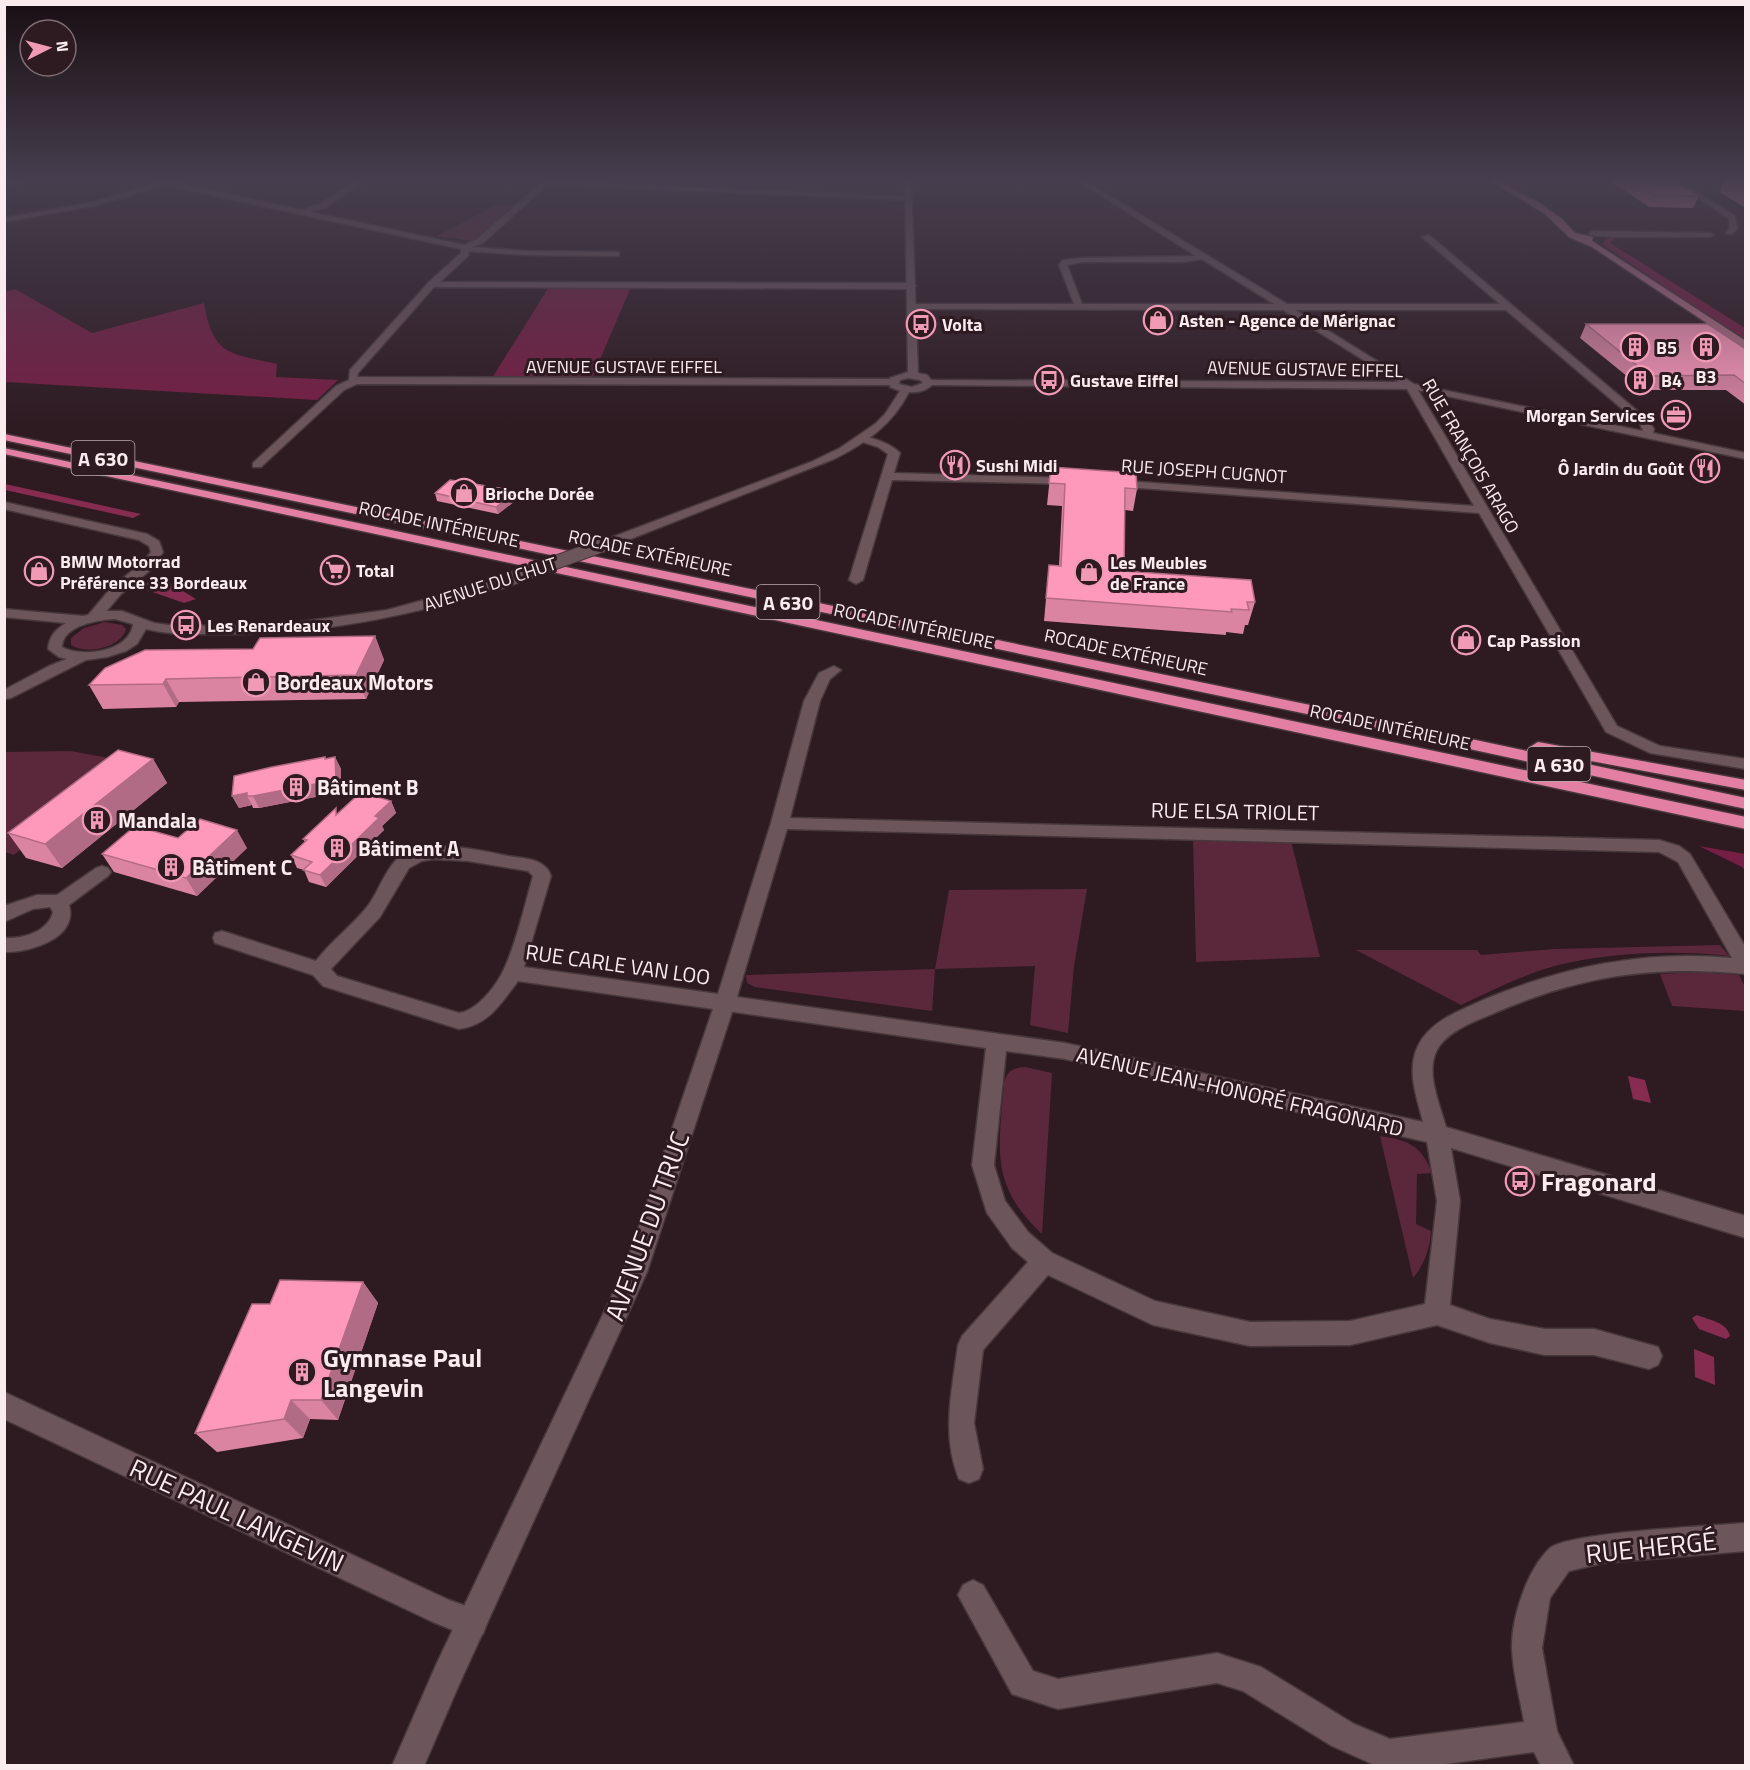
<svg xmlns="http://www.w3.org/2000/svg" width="1750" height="1770" viewBox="0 0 1750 1770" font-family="'Titillium Web',sans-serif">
<rect width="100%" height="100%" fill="#2e1a21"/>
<g fill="#5b283b">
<path d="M496,205L513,206L473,241L437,236Z"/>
<path d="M105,622L122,625L126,629C121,648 86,655 71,645V638L84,628Z"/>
<path d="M71,751L129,762L14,855L5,852L4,752Z"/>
<path d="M1193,839L1291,841L1320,957L1196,962Z"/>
<path d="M1087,889L1074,966L1068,1033L1030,1025L1035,966L935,969L932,1011L755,987L747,983L746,975L935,969L949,890Z"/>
<path d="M1720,945L1729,956C1672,950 1610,952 1555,966C1522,975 1491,991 1461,1005L1356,950H1477L1481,955L1554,949Z"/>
<path d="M1699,972L1739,975L1745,987V1011L1672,1006L1660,974Z"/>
<path d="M1025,1067L1052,1073L1042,1234C989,1184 999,1150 1004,1083C1007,1071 1012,1068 1025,1067Z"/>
<path d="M1380,1136C1408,1140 1422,1146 1432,1173L1417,1174L1416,1224L1431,1231C1430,1249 1424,1265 1413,1278Z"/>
</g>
<g fill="#771e44">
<path d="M1608,238H1616L1610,243L1745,328V341L1602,244Z"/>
<path d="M549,287H631L592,378H492Z"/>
<path d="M15,289L92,333L204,303C213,356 229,353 277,364L276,377L338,380L317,400L5,382V292Z"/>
<path d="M1699,846L1745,854V870L1742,867Z"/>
</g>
<g fill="#852c50">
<path d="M5,484L141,514L133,518L5,490Z"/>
<path d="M156,579H163L196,599L184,603L141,588L142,585Z"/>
<path d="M1628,1076L1645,1080L1651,1103L1633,1099Z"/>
<path d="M1697,1315C1709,1320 1727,1322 1730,1336L1726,1339L1699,1329L1692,1318Z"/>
<path d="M1694,1349L1714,1357L1715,1385L1695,1377Z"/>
</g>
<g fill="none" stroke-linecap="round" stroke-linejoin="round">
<g stroke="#47383c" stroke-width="3">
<g id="minor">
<path d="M161,179L302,210L321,203L360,179H367L327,207L311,212L464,245L477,239L546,179H553L552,181L911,197L909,200L547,185L483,243L472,247L525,251L616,252H619V256L525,255L469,251L468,256L440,282L912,283L916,286L912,289L434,287L358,373L357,377L893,379L898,382L893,385L357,384L344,390L261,467H253V463L336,386L349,380L350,370L429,282L461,253V249L178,188L169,184L94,206L4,222V218L93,202L164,181Z"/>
<path d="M1075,179H1082L1287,304H1500L1422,237L1429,235L1648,420L1654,429L1653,433L1746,453V459L1418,390L1617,726L1660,746L1746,759V769L1650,753L1606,732L1479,513L1112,486L1106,483L1112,480L1474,506L1407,389L925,385L924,383L929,380L1399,382L1283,310L909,309V305L912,304H1074L1059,265L1063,260L1082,258L1196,256ZM1202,259L1274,304H1082L1067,265L1082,262H1184ZM1295,310H1506L1640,424L1643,431L1414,384Z"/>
<path d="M1670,179H1677L1735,216L1737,229L1732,234H1726L1730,227L1729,219Z"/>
<path d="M1593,231L1710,233L1714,235L1710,237H1612L1590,235L1589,233Z"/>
<path d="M863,436C876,439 890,443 900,453L894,473L1072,478L1078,481L1072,484L892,480L863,580L856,584L849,580L888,454L878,447L859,441V437Z"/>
<path d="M4,502L147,534L159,541L163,552L154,567L121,594L99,620H89L87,617L89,614L111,588L144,561L151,552L149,546L139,540L4,509Z"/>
<path d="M834,666L841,670L830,679L820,701L790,818L1659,840L1679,846L1690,854L1746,948V974C1649,965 1580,976 1492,1014C1473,1022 1445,1032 1436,1052C1426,1074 1440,1105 1446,1127L1746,1216V1238L1451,1148L1460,1201L1450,1305L1490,1319L1545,1329H1594L1658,1347L1662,1356L1658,1365L1649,1369L1594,1355H1545L1490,1343L1437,1325L1350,1345L1250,1346L1153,1325L1048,1275L983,1350L974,1423L983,1469L979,1479L969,1483L959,1479C941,1435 952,1390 958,1345L962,1336L1028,1262L1012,1248L987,1213L972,1165L986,1048L518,981C501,1003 489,1025 459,1029L323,986L313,975L215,943L213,938L215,933L222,931L316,961C331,941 351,927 367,907C378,893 383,874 396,860C420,836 479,850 508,856C525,859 545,858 551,876L524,967L718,994L771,823L804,701L819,673ZM787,829L1659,852L1678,862L1732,958C1645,950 1564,966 1483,1000C1459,1011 1430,1021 1418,1046C1406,1071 1417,1097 1423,1122L1065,1043L737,997ZM433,859L468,861L528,871L533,876C525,904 516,944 504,969C497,985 477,1011 459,1013L337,976L331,969L380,917L409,868L422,861ZM1006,1051L1065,1059L1427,1142L1437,1201L1425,1304L1350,1321L1250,1322L1155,1301L1052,1253L1028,1232L1005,1201L994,1165Z"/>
<path d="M102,866L108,868L111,872L108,876L69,905C79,938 29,953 4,952V938C23,939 48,932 53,912L50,907L33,909L4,922V906L37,895H57L96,868Z"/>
<path d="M4,1392L449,1600L483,1612L487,1623L483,1634L472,1638L433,1622L4,1419Z"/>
<path d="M1746,1523V1551L1603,1563L1569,1571L1550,1598L1542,1648L1557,1731L1574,1766H1541L1534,1752L1431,1766H1377L1332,1746L1243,1691L1217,1683L1058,1709L1012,1694L958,1595L963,1585L973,1580L983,1585L1033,1671L1058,1679L1217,1653L1261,1667L1354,1724L1390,1739L1524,1722C1520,1698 1513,1673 1512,1649C1511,1619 1527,1569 1550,1548C1570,1532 1712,1526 1746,1523Z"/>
</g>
</g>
<g stroke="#47383c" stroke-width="3">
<g id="tertiary">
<path d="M905,179H911L918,373L927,375L934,383C928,390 919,393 909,392C892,425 866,443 834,459L610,547H602L600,544L602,541L811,462L840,448L875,424L885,414L900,391L890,387V378L908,372ZM908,378L920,380L923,383L912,387L899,384L900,380Z"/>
<path d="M494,581L501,585L499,588C408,617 315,635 219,634C195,634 170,635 146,629L137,644L126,651L107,657L86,660L11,698L4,699V690L49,666L67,659L59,657L48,649C49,636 56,629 66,623L4,617V609L83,616L107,611H122L154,623L176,626L278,625L387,610ZM115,619L133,624C130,652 82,658 62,647C63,625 98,620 115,619Z"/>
<path d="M725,995L732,998L735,1003L647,1272L458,1687L424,1766H392L436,1665L624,1270L715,1003L718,998Z"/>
</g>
</g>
<g stroke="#47383c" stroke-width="3">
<path id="secondary" d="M29,179H46L4,186V182Z"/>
</g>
<g stroke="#47383c" stroke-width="3">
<path id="primary" d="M1488,179H1496L1538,202L1562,219L1575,233L1593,237L1592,241L1746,341V349L1592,247L1569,237L1545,214Z"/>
</g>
<g stroke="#47383c" stroke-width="3">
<g id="motorway">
<path d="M4,434L1373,718L1746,798V809L1373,728L4,440Z"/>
<path d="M4,448L1746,817V829L4,454Z"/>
<path d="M1538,742L1746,780V790L1532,750L1530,747Z"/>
</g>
</g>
<use href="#minor" fill="#6d555c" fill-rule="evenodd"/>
<use href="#tertiary" fill="#6d555c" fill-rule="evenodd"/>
<use href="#secondary" fill="#6d555c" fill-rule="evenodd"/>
<use href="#primary" fill="#b36e86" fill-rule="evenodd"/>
<use href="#motorway" fill="#e27fa2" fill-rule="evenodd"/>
<g stroke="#47383c" stroke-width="15" stroke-linecap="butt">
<path id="tertiary-bridge" d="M494,585L606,544"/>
</g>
<use href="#tertiary-bridge" stroke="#6d555c" stroke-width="13"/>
</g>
<g fill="#db84a2">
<path d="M1607,179H1671L1699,196L1693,208L1649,207Z"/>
<path d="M1725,179H1746V208L1719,192Z"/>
<path d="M1586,324L1746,349V405L1726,390H1644L1580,338Z"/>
<path d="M1051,467L1137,489L1133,511L1125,510L1124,571L1255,602L1248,625H1245L1243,634L1226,632V635L1044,621L1049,565L1059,566L1062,506L1047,505Z"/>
<path d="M435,493L519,498L498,514L437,501Z"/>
<path d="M375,636L384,660L366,699L179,702L176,707L103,709L89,685Z"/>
<path d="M335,757L341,769V792L259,808H253L252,805L239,808L232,796L326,759Z"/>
<path d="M153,759L167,783L62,868L26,858L8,833Z"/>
<path d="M391,801L396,813L382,826L384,830L326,887L309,882L304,870L297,868L291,855L305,842L303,839L339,813Z"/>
<path d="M178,838L247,848L197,896L114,872L102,854Z"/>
<path d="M363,1282L378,1303L338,1420L310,1419L303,1438L217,1452L195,1433L270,1304Z"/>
</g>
<g fill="#b26b84">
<path d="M517,491L519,498L498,514L496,507Z"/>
<path d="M375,636L384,660L366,699L356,675Z"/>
<path d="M166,679L179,702L176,707L163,684Z"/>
<path d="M335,757L341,769V792L259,808L253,796Z"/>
<path d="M153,759L167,783L62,868L45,844Z"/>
<path d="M247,793V796L252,805L239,808L232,796Z"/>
<path d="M391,801L396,813L382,826L384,830L326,887L320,875L375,816Z"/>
<path d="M237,830L247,848L197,896L186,878Z"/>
<path d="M363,1282L378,1303L338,1420L321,1400Z"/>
<path d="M291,1400L310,1419L303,1438L284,1419Z"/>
</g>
<g fill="#ff99bc" stroke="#b26b84" stroke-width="1.5">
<path d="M1629,179H1671L1699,196L1654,195Z"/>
<path d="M1730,179H1746V188Z"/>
<path d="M1586,324H1708L1746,349V384L1734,375L1650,376Z"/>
<path d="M1051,467L1136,473L1137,489L1125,488L1124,571L1251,580L1255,602H1247L1249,610L1231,609L1232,612L1046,598L1049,565L1061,566L1065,484L1049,483Z"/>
<path d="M450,480L517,491L496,507L435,493Z"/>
<path d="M375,636L356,675L166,679L163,684L89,685L105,668L145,650L253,649L260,638Z"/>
<path d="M118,750L153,759L45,844L8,833Z"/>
<path d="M325,757V759L335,757L336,780L253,796H247V793L232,796L234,776L272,767Z"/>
<path d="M361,792L391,801L375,816L379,818L320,875L303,870L312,862L291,855L307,840L303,839L336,808V815Z"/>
<path d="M200,819L237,830L186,878L102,854L135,826L178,838Z"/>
<path d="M280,1280L363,1282L321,1400H291L284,1419L195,1433L252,1304H270Z"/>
</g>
<linearGradient id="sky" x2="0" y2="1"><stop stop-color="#190e12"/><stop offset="0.42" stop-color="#463e4e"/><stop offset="1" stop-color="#463e4e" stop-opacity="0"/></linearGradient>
<rect width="1750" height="427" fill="url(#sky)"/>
<defs>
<g id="shop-ring" transform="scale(1.5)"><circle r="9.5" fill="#2e1a21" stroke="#f09ab6" stroke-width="1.5"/><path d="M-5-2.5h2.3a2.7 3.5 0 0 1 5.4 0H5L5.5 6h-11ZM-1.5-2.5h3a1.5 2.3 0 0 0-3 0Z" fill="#f09ab6"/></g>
<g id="bus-ring" transform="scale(1.5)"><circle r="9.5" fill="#2e1a21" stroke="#f09ab6" stroke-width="1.5"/><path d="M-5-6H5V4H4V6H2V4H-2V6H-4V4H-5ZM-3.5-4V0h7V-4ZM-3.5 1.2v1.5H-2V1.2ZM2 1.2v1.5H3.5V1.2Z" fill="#f09ab6"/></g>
<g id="building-ring" transform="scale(1.5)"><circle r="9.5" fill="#2e1a21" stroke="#f09ab6" stroke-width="1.5"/><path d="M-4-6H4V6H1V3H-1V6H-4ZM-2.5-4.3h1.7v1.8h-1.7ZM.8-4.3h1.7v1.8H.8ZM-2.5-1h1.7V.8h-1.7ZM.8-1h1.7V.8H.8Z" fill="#f09ab6"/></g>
<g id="office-ring" transform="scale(1.5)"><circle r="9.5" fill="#2e1a21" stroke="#f09ab6" stroke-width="1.5"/><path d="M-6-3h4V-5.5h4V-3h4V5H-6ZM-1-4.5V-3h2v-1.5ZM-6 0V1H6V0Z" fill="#f09ab6"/></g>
<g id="restaurant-ring" transform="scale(1.5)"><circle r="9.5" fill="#2e1a21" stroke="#f09ab6" stroke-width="1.5"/><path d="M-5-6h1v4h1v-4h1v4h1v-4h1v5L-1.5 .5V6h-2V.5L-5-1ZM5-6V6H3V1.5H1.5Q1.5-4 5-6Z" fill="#f09ab6"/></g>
<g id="supermarket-ring" transform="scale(1.5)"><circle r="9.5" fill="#2e1a21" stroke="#f09ab6" stroke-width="1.5"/><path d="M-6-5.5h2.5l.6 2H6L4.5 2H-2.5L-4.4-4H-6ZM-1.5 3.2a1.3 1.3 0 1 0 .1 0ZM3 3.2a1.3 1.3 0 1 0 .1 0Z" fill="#f09ab6"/></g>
</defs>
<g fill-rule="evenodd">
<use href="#shop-ring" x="1158" y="320"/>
<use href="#bus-ring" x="921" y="324"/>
<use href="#building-ring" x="1635" y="347"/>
<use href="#building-ring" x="1706" y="347"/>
<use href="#bus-ring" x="1049" y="380"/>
<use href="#building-ring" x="1640" y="380"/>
<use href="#office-ring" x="1676" y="415"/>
<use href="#restaurant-ring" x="955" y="465"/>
<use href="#restaurant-ring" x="1705" y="468"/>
<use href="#shop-ring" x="464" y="493"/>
<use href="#supermarket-ring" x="335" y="570"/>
<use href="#shop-ring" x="39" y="571"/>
<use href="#shop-ring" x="1089" y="572"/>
<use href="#bus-ring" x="186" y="625"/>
<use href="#shop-ring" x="1466" y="640"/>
<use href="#shop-ring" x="256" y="682"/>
<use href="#building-ring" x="296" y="787"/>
<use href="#building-ring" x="97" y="820"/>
<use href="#building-ring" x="337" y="848"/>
<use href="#building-ring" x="171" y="867"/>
<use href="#bus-ring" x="1520" y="1181"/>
<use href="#building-ring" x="302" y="1372"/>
</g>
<g text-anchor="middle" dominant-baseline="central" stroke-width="6" stroke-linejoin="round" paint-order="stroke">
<g font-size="18" font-weight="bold" fill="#faebef" stroke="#2e1a21" text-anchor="start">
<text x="1179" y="320">Asten - Agence de Mérignac</text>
<text x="942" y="324">Volta</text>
<text x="1656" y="347">B5</text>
<text x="1706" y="376" text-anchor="middle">B3</text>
<text x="1070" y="380">Gustave Eiffel</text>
<text x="1661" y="380">B4</text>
<text x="1655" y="415" text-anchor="end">Morgan Services</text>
<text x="976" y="465">Sushi Midi</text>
<text x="1684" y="468" text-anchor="end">Ô Jardin du Goût</text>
<text x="485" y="493">Brioche Dorée</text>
<text x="60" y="561">BMW Motorrad<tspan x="60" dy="21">Préférence 33 Bordeaux</tspan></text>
<text x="1110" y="562">Les Meubles<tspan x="1110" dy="21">de France</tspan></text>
<text x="356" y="570">Total</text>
<text x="207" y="625">Les Renardeaux</text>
<text x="1487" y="640">Cap Passion</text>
</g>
<g font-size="18" fill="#faebef" stroke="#2e1a21">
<text x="624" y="366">AVENUE GUSTAVE EIFFEL</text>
<text transform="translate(1305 369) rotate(1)">AVENUE GUSTAVE EIFFEL</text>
<text transform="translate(1471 456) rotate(60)">RUE FRANÇOIS ARAGO</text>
<text transform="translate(1204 471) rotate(4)">RUE JOSEPH CUGNOT</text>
<text transform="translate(439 524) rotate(12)">ROCADE INTÉRIEURE</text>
<text transform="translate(650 553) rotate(12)">ROCADE EXTÉRIEURE</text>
<text transform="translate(490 584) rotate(-18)">AVENUE DU CHUT</text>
<text transform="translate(914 626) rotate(12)">ROCADE INTÉRIEURE</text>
<text transform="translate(1126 652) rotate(12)">ROCADE EXTÉRIEURE</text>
<text transform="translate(1390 727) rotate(12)">ROCADE INTÉRIEURE</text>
</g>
<g fill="#2e1a21" stroke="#bdacb1" stroke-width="1.5">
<rect x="71.5" y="441" width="63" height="34" rx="4.5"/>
<rect x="756.5" y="585" width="63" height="34" rx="4.5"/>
<rect x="1527.5" y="747" width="63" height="34" rx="4.5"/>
</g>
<g font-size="20" font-weight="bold" fill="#faebef">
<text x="103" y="458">A 630</text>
<text x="788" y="602">A 630</text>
<text x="1559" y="764">A 630</text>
</g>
<g font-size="21" font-weight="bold" fill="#faebef" stroke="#2e1a21" text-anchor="start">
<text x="277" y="682">Bordeaux Motors</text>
<text x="317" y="787">Bâtiment B</text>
<text x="118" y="820">Mandala</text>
<text x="358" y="848">Bâtiment A</text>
<text x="192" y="867">Bâtiment C</text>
</g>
<g font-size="21" fill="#faebef" stroke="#2e1a21">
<text transform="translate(1235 811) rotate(1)">RUE ELSA TRIOLET</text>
<text transform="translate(618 964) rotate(8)">RUE CARLE VAN LOO</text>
<text transform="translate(1240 1091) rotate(13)">AVENUE JEAN-HONORÉ FRAGONARD</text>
</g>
<g font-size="26" font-weight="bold" fill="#faebef" stroke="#2e1a21" text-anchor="start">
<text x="1541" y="1181">Fragonard</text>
<text x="323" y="1357">Gymnase Paul<tspan x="323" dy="30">Langevin</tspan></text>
</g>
<g font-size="26" fill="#faebef" stroke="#2e1a21">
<text transform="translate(647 1226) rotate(-70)">AVENUE DU TRUC</text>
<text transform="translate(237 1515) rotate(25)">RUE PAUL LANGEVIN</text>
<text transform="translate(1651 1547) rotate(-6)">RUE HERGÉ</text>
</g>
</g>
<rect width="1750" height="1770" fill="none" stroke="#faebef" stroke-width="12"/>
<g transform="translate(48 48) rotate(84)"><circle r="28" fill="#2e1a21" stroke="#806e73" stroke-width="1.5"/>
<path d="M0-4.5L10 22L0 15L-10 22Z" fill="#f09ab6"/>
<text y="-9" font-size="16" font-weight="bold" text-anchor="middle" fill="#faebef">N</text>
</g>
</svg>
